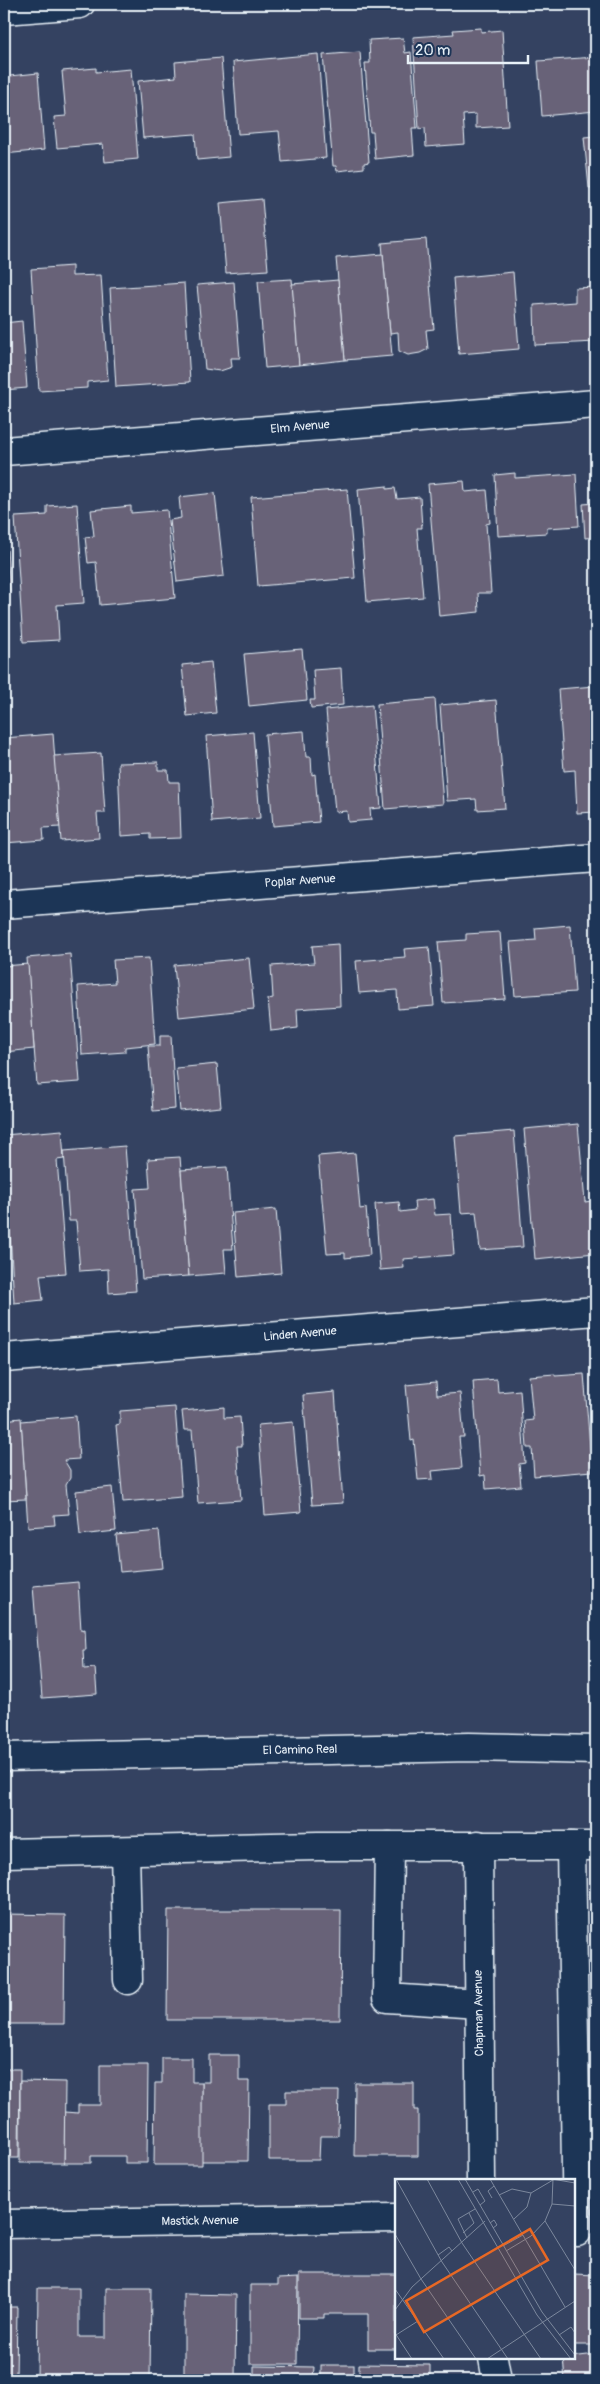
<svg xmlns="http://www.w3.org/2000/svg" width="600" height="2384" viewBox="0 0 600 2384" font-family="Pangolin,sans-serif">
<rect width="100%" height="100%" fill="#344261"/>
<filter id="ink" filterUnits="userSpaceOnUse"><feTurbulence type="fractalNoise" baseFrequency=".02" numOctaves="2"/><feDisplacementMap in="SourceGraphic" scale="10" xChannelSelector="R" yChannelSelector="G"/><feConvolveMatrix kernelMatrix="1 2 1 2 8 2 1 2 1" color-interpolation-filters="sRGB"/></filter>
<g filter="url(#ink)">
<g fill="#686278" stroke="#e8f1f8">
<path d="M481,28V32L502,30L508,126L476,128V114L463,115L465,144L426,147L425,128L419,129L413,37L454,34L453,30Z"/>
<path d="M403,38L405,53L411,52L417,128H412L414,155L375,159L373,132H370L365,63H370L369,40Z"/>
<path d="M360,52L369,162L364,163V168L337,171L336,166H333L323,55Z"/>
<path d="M318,54L326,158L282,162L279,131L238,134L233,62Z"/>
<path d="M596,57V111L542,116L538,61Z"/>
<path d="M221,58L229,157L197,160L195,134L143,138L138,81L176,77L175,62Z"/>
<path d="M96,68V72L131,69L138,159L105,162L103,144L57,148L54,117L66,116L62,71Z"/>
<path d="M38,73L44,150L4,154V81H9L10,76Z"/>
<path d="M596,136V187L589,188L584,137Z"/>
<path d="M262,199L268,270L226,273L220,203Z"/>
<path d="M426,239L434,329L426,330L428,349L420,353L408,355L399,351L398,332L390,333L382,243Z"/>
<path d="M383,254L392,356L345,360L336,258Z"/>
<path d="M72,266V276L101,275L108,380L87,382V388L39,391L31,269Z"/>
<path d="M513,272L519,349L459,354L453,278Z"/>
<path d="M292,279L299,365L265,368L258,281Z"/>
<path d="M338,280L345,360L299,365L292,284Z"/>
<path d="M234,282L240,358H231L232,367L220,371L205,369L197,285Z"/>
<path d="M184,283L190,382L116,387L110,288Z"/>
<path d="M596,287V342L535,345L534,305L575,302V288Z"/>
<path d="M22,321L27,388L4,390V323Z"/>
<path d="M515,473V478L576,474L579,526L547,528V533L498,536L495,475Z"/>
<path d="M464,481L465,492L487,490L490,523L486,524L491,593H478L479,612L439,616L428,484Z"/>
<path d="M387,486V489L395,488L397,499L420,497L422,528H417L423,597L367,602L358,489Z"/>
<path d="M347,489L355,578L258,586L251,497Z"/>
<path d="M215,493L224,576L177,582L170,520L181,518L179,497Z"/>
<path d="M596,503V537L585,538L583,504Z"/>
<path d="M77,504L84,603L57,605L59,640L23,642L15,517L47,515V506Z"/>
<path d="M131,506V513L167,510L175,598L100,605L96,562L88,563L85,537L94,536L91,510Z"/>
<path d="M4,508L10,592H4Z"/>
<path d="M302,649L307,700L249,706L244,654Z"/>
<path d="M211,662L216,713L187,716L182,665Z"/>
<path d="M341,668L343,705L311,708L310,700H315L313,670Z"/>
<path d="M595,686L596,812L577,813L575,770L564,771L558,689Z"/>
<path d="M435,699L443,804L385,809L377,704Z"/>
<path d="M496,700L505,808L477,810L476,799L447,801L440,705Z"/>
<path d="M372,705L381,808L370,809L371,820L348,822L347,811L335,812L326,710Z"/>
<path d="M304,731L306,757H311L312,775L315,774L319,822L273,826L265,734Z"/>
<path d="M253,732L260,818L212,822L206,736Z"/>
<path d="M53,734L60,827L43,828L44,840L4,843V738Z"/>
<path d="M101,753L105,813H97L99,838L61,841L54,756Z"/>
<path d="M158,762V770H168L169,782H179L181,838L150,839V834L121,836L118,763Z"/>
<path d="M570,925L575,992L515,996L510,942L536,940L535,928Z"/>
<path d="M500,932L505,999L443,1003L438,942L466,940V934Z"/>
<path d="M338,944L340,1006L297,1009L298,1028L271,1031L268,999L273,998L271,966L314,963L312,946Z"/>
<path d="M429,947L434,1006L398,1009L397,990L359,993L356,961L405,957L404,949Z"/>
<path d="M70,954L80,1082L37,1085L27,958Z"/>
<path d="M149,958L155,1044L125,1047V1052L82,1055L78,986L115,983L113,960Z"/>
<path d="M249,958L254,1009L179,1017L174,965Z"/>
<path d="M28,964L34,1049L4,1052V966Z"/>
<path d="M160,1036H171L175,1109L153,1111L148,1046H160Z"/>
<path d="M217,1064L221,1107L180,1111L176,1068Z"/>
<path d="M578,1124L585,1202L591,1201L595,1253L535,1259L524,1129Z"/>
<path d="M62,1130L64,1159L57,1160L66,1273L40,1275L43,1300L14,1303L9,1216H7L4,1170V1135Z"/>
<path d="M514,1131L523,1247L480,1250L476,1212L461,1213L455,1136Z"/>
<path d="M125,1146L136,1291L109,1293L108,1269L80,1271L76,1221H69L64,1151Z"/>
<path d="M355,1153L360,1209L366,1208L370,1255L345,1258V1253L327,1254L318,1156Z"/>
<path d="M180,1157L189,1276L142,1279L135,1189L150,1188L148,1159Z"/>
<path d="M227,1167L233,1249H224L226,1273L189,1276L181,1170Z"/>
<path d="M433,1199L435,1215L451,1214L454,1255L403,1259L404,1268L380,1270L375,1204L399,1202L400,1212L415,1210L414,1201Z"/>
<path d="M276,1209L281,1273L238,1277L233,1213Z"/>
<path d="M555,1374V1376L584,1374L592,1471L534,1476L532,1448H527L525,1421L533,1420L529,1376Z"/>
<path d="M497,1379L498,1392L520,1390L525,1463L519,1464L521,1486L486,1489L485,1475L480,1476L473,1381Z"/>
<path d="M436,1382L437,1395L460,1393L464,1437H459L462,1468L432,1471L433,1479L418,1480L414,1440L411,1441L406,1385Z"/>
<path d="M335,1392L343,1503L312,1505L303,1395Z"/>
<path d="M175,1407L182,1497L123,1502L116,1425L120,1424V1411Z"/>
<path d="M224,1407V1418L240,1417L242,1446H237L241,1500L198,1503L192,1430H184L182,1411Z"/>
<path d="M76,1416L79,1459L64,1460L70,1470V1478L66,1485L69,1514L54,1515L55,1525L28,1527L21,1421Z"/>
<path d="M21,1418L26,1499L4,1500V1420Z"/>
<path d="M293,1422L301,1512L265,1515L258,1425Z"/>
<path d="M112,1487L116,1531L80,1535L76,1491Z"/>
<path d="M159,1531L163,1568L120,1572L116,1535Z"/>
<path d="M78,1582L81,1630L85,1629L86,1650H83L84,1669L95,1668L97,1694L42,1698L33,1586Z"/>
<path d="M168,1910H341L340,2020H167Z"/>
<path d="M4,1914L65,1915L64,2024H4Z"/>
<path d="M209,2055H239V2081H249L248,2161H201L202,2082H209Z"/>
<path d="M162,2058H192V2082H202V2165H154L155,2083H162Z"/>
<path d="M100,2065H148L147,2163H125V2156H91V2163H64V2112L78,2113V2105H100Z"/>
<path d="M4,2069H20L19,2158H4Z"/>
<path d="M20,2081L65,2082L64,2163H20Z"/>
<path d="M355,2083H414V2110H418V2156H354Z"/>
<path d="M286,2091H339L338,2136H320L319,2160H269V2104H286Z"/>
<path d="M299,2274H396V2349H368V2314H324V2318H299Z"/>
<path d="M574,2274L596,2275V2345H574Z"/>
<path d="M298,2278L297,2364H250V2285H278V2279Z"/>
<path d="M38,2288H79V2337H106V2288H151L150,2380H37Z"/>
<path d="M184,2294L236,2295L235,2380H184Z"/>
<path d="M4,2307H17L16,2380H4Z"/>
<path d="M596,2354V2380H565L563,2358Z"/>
<path d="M359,2364L430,2365V2380H359Z"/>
<rect x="321" y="2365" width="33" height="15"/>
<path d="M254,2366L314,2367L313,2380H254Z"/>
</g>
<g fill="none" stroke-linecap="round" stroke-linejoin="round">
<g stroke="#e8f1f8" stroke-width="31">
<g id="minor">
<path d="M4,10L80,4"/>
<path d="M4,451L596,404"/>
<path d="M4,904L596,858"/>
<path d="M4,1358L596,1311"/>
<path d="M478,1845L481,2180"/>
<path d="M389,1846L387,1998L479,2004"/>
<path d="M571,1846L577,2232"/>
<path d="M125,1851L128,1980"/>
<path d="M4,2224L396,2218"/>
<path d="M493,2358L497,2380"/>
</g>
</g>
<g stroke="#e8f1f8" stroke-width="31">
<g id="major">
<path d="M4,1757L469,1747L596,1750"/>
<path d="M4,1853L318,1846H596"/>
</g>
</g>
<use href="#minor" stroke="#1d3557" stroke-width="28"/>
<use href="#major" stroke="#1d3557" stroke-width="28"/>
</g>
</g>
<g text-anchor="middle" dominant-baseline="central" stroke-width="4.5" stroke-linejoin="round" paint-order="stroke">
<g font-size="12" fill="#e8f1f8" stroke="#1d3557">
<text transform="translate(300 427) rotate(-5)">Elm Avenue</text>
<text transform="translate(300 881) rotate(-4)">Poplar Avenue</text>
<text transform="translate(300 1334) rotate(-5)">Linden Avenue</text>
<text transform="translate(300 1750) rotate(-1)">El Camino Real</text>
<text transform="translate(479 2013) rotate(-91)">Chapman Avenue</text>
<text transform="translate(200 2221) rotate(-1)">Mastick Avenue</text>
</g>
</g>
<g transform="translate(395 2179)">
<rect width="180" height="180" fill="#344261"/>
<path fill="none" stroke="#7c889d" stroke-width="1" d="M1,0L47,83L113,180M32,0L67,64L146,180M63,0L142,136L176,180M70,0L147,133L180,176M95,0L170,128M157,0L180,4M78,13L83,10L90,22L85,26M136,14L158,1M104,16L117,10L136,14M97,19L93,12L99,7M157,25L180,27M119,40L132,28L136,14M150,42L180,91M95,44L99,41L102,46L98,49M68,54L79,44L74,34M0,55L26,100L81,180M72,59L63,40L80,30M108,67L128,56M111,72L136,57L150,42L157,25L158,0M43,76L54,68L57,72M0,110L49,180M0,131L17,108L90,42M0,154L17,180M1,156L23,142M164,156L176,148L180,154M92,180L180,122"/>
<path fill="#e86824" fill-opacity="0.15" stroke="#e86824" stroke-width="2.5" d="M135,50L153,81L29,153L11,122Z"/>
<rect width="180" height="180" fill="none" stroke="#e8f1f8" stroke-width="2.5"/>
</g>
<rect width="600" height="2384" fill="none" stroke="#1d3557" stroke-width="20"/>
<rect x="10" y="10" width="580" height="2364" fill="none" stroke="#e8f1f8" stroke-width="2" filter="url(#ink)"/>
<path d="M408 55v8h120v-8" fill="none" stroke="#e8f1f8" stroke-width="2.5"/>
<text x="415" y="55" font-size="15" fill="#e8f1f8" stroke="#1d3557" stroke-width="4" paint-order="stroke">20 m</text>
</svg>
